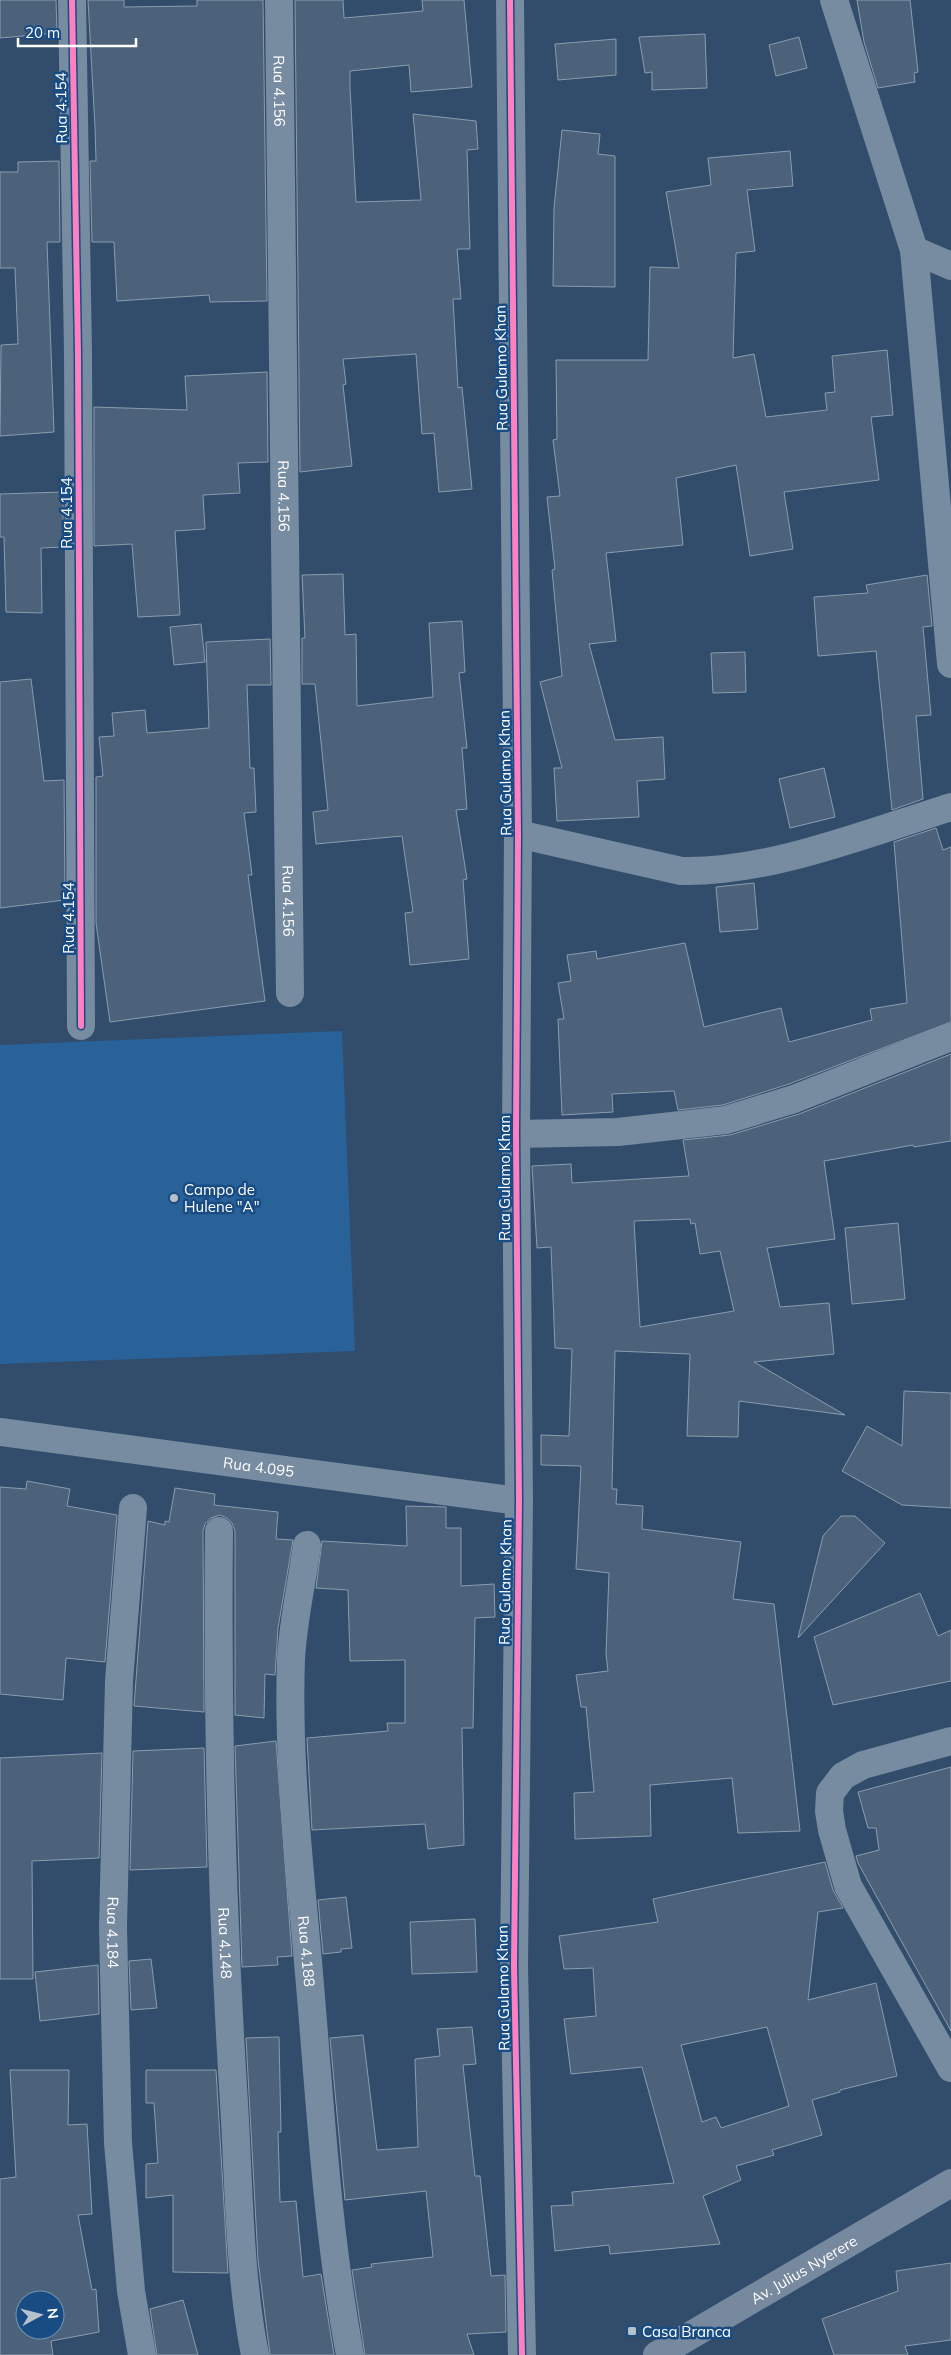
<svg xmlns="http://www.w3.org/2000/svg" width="951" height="2355" viewBox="0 0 951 2355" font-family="Mulish,sans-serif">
<rect width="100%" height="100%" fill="#314d6b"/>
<path fill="#296199" d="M342,1031L355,1351L0,1364V1045Z"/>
<g fill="#4b627a" stroke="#8b9caf" fill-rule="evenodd">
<path d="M0,0H56L57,33L0,38Z"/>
<path d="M88,0H124V7L197,6V0H263L267,301L210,302L209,295L117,301L114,242H92L90,161H96L95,127Z"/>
<path d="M295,0H343L344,18L423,11L422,0H464L472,87L411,92L409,65L350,71V87L356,202L421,200L413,114L476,121L478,149L467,150L470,249H457L461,299H453L458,388L462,387L472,489L439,492L434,433L422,434L416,354L343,359L346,384L343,385L352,466L300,472Z"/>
<path d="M857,0H910L918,72L914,73L915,82L878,88L864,42Z"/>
<path d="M705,34L707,88L652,90V72L645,73L639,37Z"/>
<path d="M799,37L807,68L776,76L769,45Z"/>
<path d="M616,39V75L558,80L555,44Z"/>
<path d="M562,130L600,134L598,154L615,156V287L553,286L554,208Z"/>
<path d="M790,151L793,186L747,190L755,251L736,253L733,358L754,354L766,417L827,410L825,393L835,392L832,356L887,350L893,415L871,417L879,480L784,492L793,549L750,556L736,465L676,478L683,545L606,553L616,641L589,644L615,740L663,737L665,779L637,781L639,817L557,821L554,768H562L540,682L562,676L552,570L555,569L547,497L560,496L553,440L557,439L556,360H648L650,267L679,268L666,192L711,185L708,158Z"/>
<path d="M59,161L60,242H47L54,432L0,436L1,345L18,344L15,268H0V172H18V162Z"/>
<path d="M267,372L268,462L238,463L240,493L203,495L205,529L175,531L180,615L138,617L132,544L94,546V407L187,410L185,376Z"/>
<path d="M63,492V547L41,548L42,613L6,612L4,537H0V494Z"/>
<path d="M343,574L345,635L356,634L357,706L433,697L429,623L462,621L465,672L459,673L467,748H462L467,809L456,810L467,879L463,880L469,959L410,965L405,913L413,912L402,836L316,844L313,812L328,810L315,684H302V638H305L302,575Z"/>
<path d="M927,575L932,626L923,627L931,715L916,716L923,799L892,810L876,651L818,656L814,597L868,593L866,585Z"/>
<path d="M201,624L205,662L174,665L170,627Z"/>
<path d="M270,639L271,685H247L250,768H254L256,812L244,813L252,875H248L265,1001L110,1022L96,923V777L103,776L99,737L114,736L112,713L145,710L147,733L209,728L206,642Z"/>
<path d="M745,652L746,692L713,693L711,653Z"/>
<path d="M31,679L44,781L64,780L65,900L0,908V682Z"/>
<path d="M824,768L835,817L790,828L779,779Z"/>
<path d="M936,828L943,850L951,847V1022L789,1084L723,1105L678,1110L674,1091L612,1094L613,1112L562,1115L558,1019H564L558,983L571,981L567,955L596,951L597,959L685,943L704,1027L781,1008L789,1042L872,1020L870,1009L907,1003L894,842Z"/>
<path d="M754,883L758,929L720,932L716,887Z"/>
<path d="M951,1054V1141L914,1147L913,1145L824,1161L835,1239L767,1248L780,1307L829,1303L834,1354L754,1362L845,1415L739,1401L738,1437L687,1436L690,1354L615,1351L612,1489H617L616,1504L643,1506L642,1529L741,1542L733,1599L774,1604L800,1831L738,1833L732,1778L650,1785L651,1836L575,1839L574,1793L594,1792L586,1707H581L576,1675L608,1671L606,1654L609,1573L576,1569L581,1466L541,1465V1435L569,1436L572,1349L555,1348L551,1247L537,1248L532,1166L571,1164L572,1183L689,1176L683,1140L730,1135L799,1114ZM690,1219L691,1224L695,1223L700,1254L720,1251L734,1311L640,1327L634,1221Z"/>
<path d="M898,1223L905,1299L852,1304L845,1228Z"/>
<path d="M904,1391L951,1393V1508L902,1505L842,1471L867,1426L902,1446Z"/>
<path d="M27,1481L70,1489L67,1506L117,1515L105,1662L66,1658L63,1700L0,1694V1487L26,1489Z"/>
<path d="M175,1488L215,1494L214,1505L278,1512L276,1539L293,1540L278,1628L275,1675L265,1674L264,1718L235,1715V1531L232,1523L227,1518L220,1515L211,1518L205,1524L203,1531L204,1712L134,1706L148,1521L165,1525V1521L169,1522Z"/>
<path d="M406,1506L446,1507V1528H461V1586L494,1584L495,1617L475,1618L473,1728H462L464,1845L428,1849L425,1824L312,1830L307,1738L388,1731L387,1723H405V1660L350,1661L348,1590L316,1588L322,1541L407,1546Z"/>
<path d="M841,1516H855L885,1543L798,1638L823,1536Z"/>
<path d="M920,1593L938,1636L951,1630V1681L833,1705L814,1637Z"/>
<path d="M276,1741L292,1956L277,1957L278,1965L242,1967L235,1746Z"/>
<path d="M204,1748L207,1867L130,1870L133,1751Z"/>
<path d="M102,1753L99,1858L32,1861L33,1979H0V1758Z"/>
<path d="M951,1767V2031L858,1863L856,1856L879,1850L876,1828H868L858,1792Z"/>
<path d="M825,1862L833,1890L843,1908L818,1912L808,2000L876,1983L897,2076L840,2090V2092L812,2100L822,2135L772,2150L774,2155L736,2166L741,2180L703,2196L720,2244L610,2254L609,2245L555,2251L551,2206L573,2205L572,2192L674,2183L642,2067L571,2074L564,2019L596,2016L593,1968L564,1969L559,1936L658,1922L653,1899ZM767,2027L789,2106L721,2128L716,2117L702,2122L681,2045Z"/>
<path d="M346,1897L352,1948L341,1949V1952L323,1954L318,1900Z"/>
<path d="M475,1919L477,1972L412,1974L410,1922Z"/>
<path d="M151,1959L157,2008L131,2010L129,1961Z"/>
<path d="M98,1965L99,2014L40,2021L35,1972Z"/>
<path d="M472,2027L476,2064L463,2065L475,2176H480L491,2276L505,2275L506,2332L467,2334L474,2355H365L352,2270L372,2267L371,2264L433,2257L426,2191L345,2200L330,2038L363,2035L377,2150L418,2147L415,2059L440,2056L437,2029Z"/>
<path d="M279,2037L281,2132H278L280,2202L296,2201L303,2277L321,2274L334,2355H270L258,2260L246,2038Z"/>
<path d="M10,2070H69L68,2125L87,2124L92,2214L78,2215L92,2290L96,2289L99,2332L51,2341L53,2355H0V2179L16,2177ZM25,2300H55V2330H25Z"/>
<path d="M146,2070H216L228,2273L173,2272V2195L146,2198V2164L158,2163L154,2103H146Z"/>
<path d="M951,2263V2340L905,2346L908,2355H834L822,2319L898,2291L896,2271Z"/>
<path d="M183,2300L198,2355H157L150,2309Z"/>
</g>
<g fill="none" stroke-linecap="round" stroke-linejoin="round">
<g stroke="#778ba1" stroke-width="28">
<path d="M72,0L78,353L81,1026"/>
<path id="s1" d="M279,0L290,993"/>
<path d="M510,0L518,834L516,1134L519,1501L514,1966L522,2355"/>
<path d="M834,0L914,250L951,664"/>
<path d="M914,250L951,266"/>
<path d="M518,834L681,871C769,873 867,833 951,807"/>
<path d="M516,1134L618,1132L726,1120L794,1099L951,1037"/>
<path id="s2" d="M0,1432L519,1501"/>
<path id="s3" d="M133,1508L119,1681L113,1927L118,2143L131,2291L142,2355"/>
<path id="s4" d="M219,1531C217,1722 222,1913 234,2103C239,2186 239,2274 255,2355"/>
<path id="s5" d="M307,1545C302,1583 293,1621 291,1659C287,1771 302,1885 311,1997C321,2117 328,2237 350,2355"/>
<path d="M951,1741L863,1765L843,1776L830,1793L829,1811L832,1830L848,1886L951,2068"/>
</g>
<path stroke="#76899e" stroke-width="28" id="s6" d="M657,2355L951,2183"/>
<g stroke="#194c83" stroke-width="9">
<g id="cycleway">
<path d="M72,0L78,353L81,1026"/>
<path d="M510,0L518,834L516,1134L519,1501L514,1966L522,2355"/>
</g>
</g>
<use href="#cycleway" stroke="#ff80c0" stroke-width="6"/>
</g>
<g fill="#b7c1cb" stroke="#194c83" stroke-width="2">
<circle cx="174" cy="1198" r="5"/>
<rect x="627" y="2326" width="10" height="10" rx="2.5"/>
</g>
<g text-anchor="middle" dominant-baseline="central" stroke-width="5" stroke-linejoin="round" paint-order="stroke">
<g font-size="15" fill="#fff" stroke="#194c83">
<text stroke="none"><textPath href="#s1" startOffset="91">Rua 4.156</textPath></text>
<text transform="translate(61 108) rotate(-91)">Rua 4.154</text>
<text transform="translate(501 368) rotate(-91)">Rua Gulamo Khan</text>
<text stroke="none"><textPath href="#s1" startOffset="496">Rua 4.156</textPath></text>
<text transform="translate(66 513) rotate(-90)">Rua 4.154</text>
<text transform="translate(505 773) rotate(-91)">Rua Gulamo Khan</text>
<text stroke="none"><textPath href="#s1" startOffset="901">Rua 4.156</textPath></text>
<text transform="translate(68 918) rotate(-90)">Rua 4.154</text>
<text transform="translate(504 1178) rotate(-90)">Rua Gulamo Khan</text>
<text stroke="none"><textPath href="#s2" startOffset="261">Rua 4.095</textPath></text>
<text transform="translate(505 1582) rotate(-89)">Rua Gulamo Khan</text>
<text stroke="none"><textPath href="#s3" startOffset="425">Rua 4.184</textPath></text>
<text stroke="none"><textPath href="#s4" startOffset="412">Rua 4.148</textPath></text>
<text stroke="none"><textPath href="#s5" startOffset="408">Rua 4.188</textPath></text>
<text transform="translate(503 1988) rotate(-91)">Rua Gulamo Khan</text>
<text stroke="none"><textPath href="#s6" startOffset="170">Av. Julius Nyerere</textPath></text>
</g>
<g font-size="15" fill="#fff" stroke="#194c83" text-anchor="start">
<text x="184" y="1189">Campo de<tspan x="184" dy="17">Hulene "A"</tspan></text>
<text x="642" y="2331">Casa Branca</text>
</g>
</g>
<g transform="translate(40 2315) rotate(83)"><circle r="24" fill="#194c83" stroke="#7594b5"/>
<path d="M0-4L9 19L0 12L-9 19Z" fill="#b7c1cb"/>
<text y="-8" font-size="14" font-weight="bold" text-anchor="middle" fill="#ffffff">N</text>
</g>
<path d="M18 38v8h118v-8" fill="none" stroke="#ffffff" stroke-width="2.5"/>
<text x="25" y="38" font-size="15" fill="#ffffff" stroke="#194c83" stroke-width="4" paint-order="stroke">20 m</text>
</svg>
